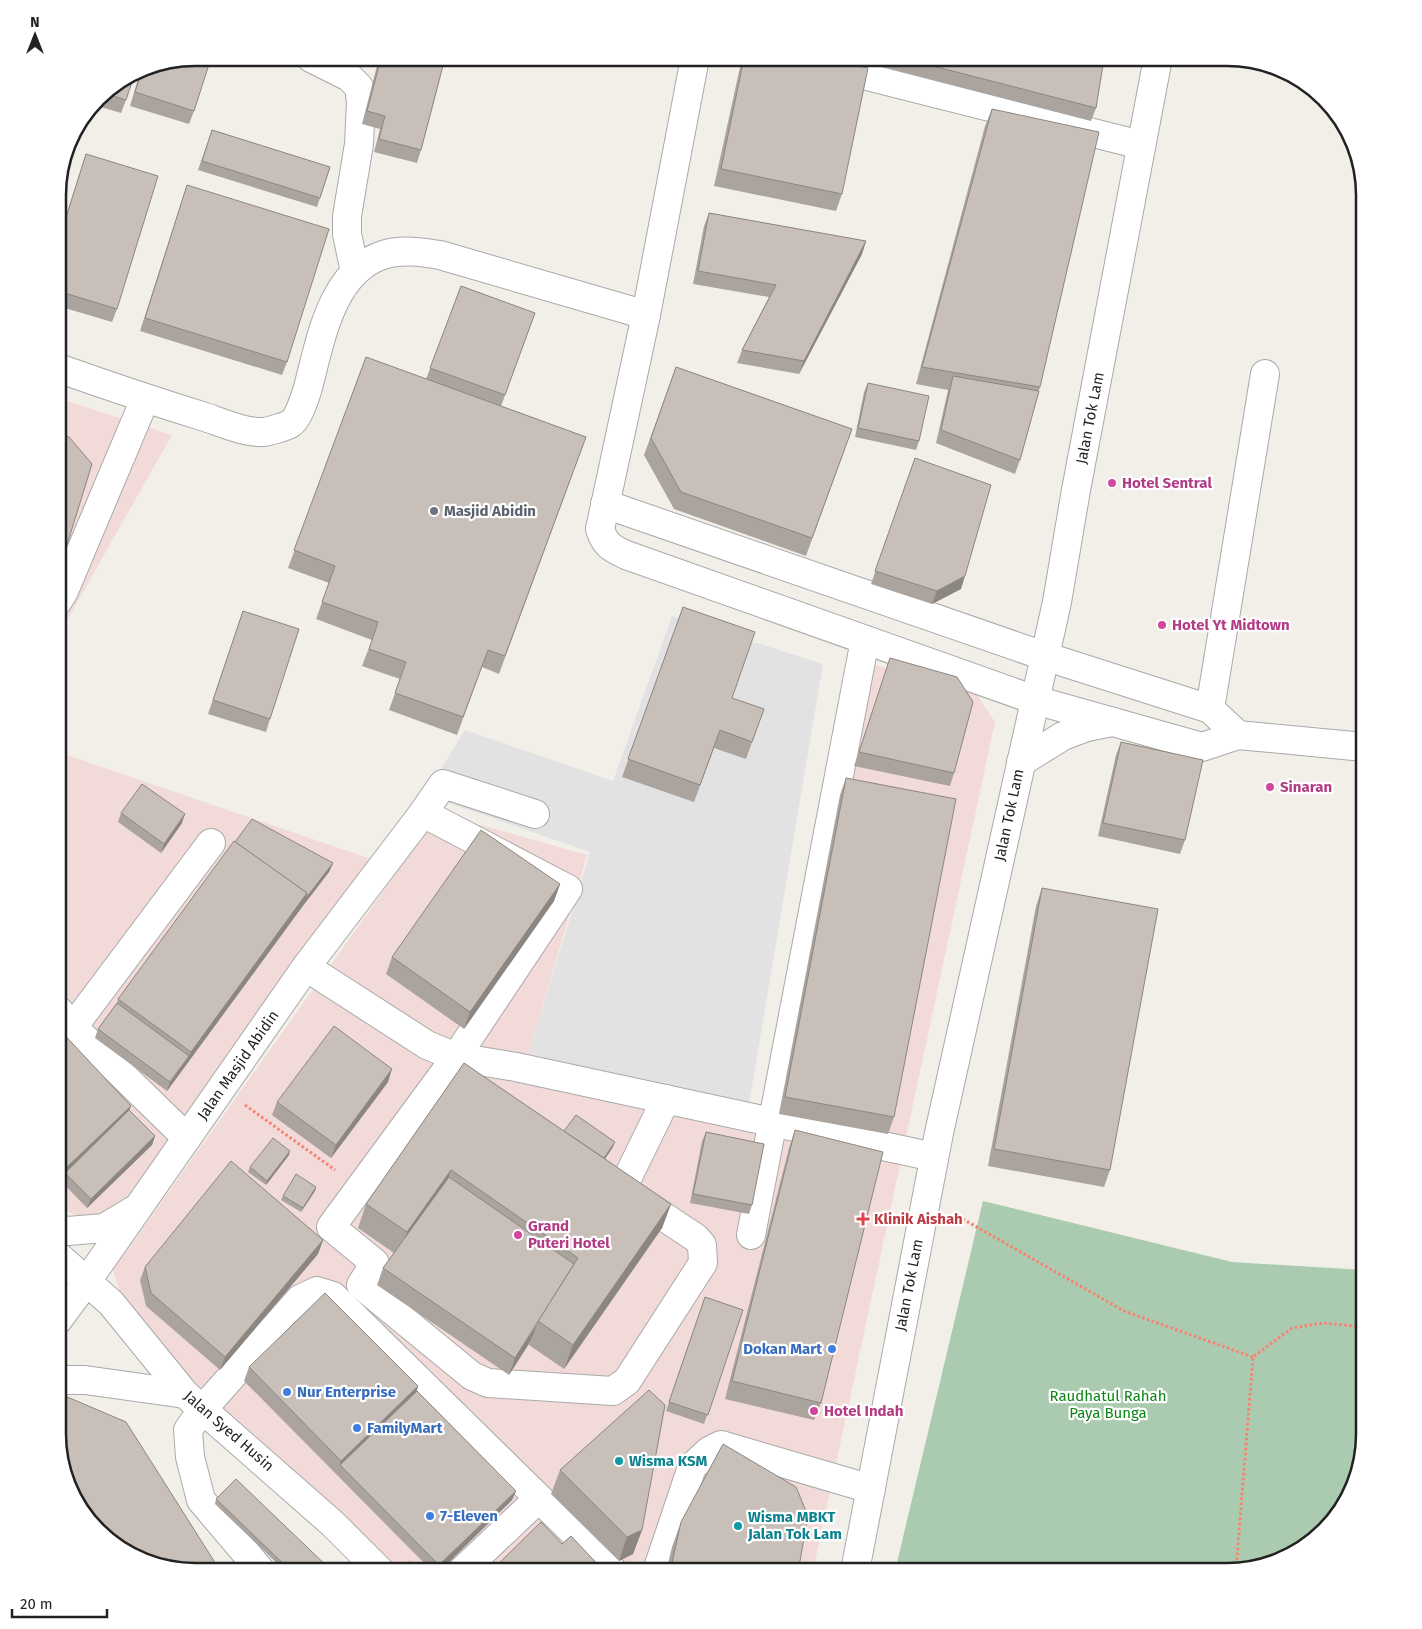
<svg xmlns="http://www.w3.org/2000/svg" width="1422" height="1629" viewBox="0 0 1422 1629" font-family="'Fira Sans',sans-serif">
<rect width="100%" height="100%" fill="#f2efe9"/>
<g fill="#f2dad9">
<path d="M58,398L172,435L58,636Z"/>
<path d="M850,659L973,689L995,722L813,1571H390L127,1316L113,1270L439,813L587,855L526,1063L769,1113Z"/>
<path d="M58,752L380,862L132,1200L95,1223L58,1208Z"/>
</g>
<path fill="#aacbaf" d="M983,1201L1232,1262L1364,1270V1434L1350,1495L1310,1543L1271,1564L1227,1571H895Z"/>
<path fill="#e2e2e2" d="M672,616L823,664L749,1104L528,1056L590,852L425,795L465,730L613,781Z"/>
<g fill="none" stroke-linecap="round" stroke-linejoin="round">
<g stroke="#a9a9a9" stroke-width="30">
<g id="minor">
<path d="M311,58L349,77L359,87L361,102L359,144L347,216V234L355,272"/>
<path d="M695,58L646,315L600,529C605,545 611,548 626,555L1035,700L1202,747L1238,735L1364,747"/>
<path d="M831,67L1141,145"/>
<path d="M58,368C106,385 153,401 202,416C221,422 244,433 264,432C270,431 284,427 290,424C298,419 304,400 307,391C320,344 330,272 383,255C401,249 422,252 440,255L646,315"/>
<path d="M605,504L1044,656L1210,709L1238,735"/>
<path d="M58,601L64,591L145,399"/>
<path d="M1210,709L1265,374"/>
<path d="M1021,762L1063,736L1087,727L1112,722"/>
<path d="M423,813L568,889L456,1057L331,1227L375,1263L361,1285L472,1376L488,1383L613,1391L627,1381L703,1263L702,1245L696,1238L622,1189L666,1099"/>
<path d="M306,967L427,1045L456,1057L516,1067L934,1157"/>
<path d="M58,1010L73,1027L187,1138"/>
<path d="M73,1027L211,843"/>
<path d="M58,1229L68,1231L104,1228L134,1210"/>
<path d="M751,1235L865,640"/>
<path d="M58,1256L111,1303L185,1394L333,1524L380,1571"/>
<path d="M58,1320L87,1281L306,967L423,813L443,784L535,814"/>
<path d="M58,1380H85L185,1394"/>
<path d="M261,1571L201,1500L190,1457L188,1430L202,1410L300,1299L317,1291L333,1296L613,1571"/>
<path d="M462,1571L538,1499"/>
<path d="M657,1571L692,1467L709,1451L721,1445L871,1489"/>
<path d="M855,1571L939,1133L1057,602L1076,490L1158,58"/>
</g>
</g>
<g stroke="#fa8072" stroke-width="3" stroke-dasharray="2.5 2.5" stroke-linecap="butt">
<path d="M245,1105L335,1170"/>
<path d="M954,1214L1124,1311L1253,1357"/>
<path d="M409,1562L418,1571"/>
<path d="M1236,1570L1253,1357L1292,1328L1323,1323L1364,1327"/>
</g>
<use href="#minor" stroke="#fff" stroke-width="28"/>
</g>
<g fill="#aba49e">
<path d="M379,58H445L421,150L417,163L374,152L380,129L362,124Z"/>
<path d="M742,58H821L842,194L836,211L714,186Z"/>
<path d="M846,58H1104L1096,108L1091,121Z"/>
<path d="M143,68L194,111L189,124L130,106L141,69Z"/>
<path d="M104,92L126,100L121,113L94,105Z"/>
<path d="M992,109L1040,387L1020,460L1015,474L936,443L948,390L916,384L985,126Z"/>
<path d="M212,130L330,167L317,207L198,170Z"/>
<path d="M86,154L117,309L112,322L58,306V241Z"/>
<path d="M187,185L287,362L282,375L140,331Z"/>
<path d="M709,213L866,241L862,254L799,374L737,363L742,350L769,297L693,284L704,226Z"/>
<path d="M461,286L535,313L501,406L586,437L499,674L482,667L457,735L389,710L400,679L362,666L372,640L316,619L329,583L288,568L366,357L426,379Z"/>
<path d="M676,367L852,429L806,556L674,509L644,455Z"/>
<path d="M868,383L919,441L916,450L855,437L864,392Z"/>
<path d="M58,434L62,561L58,573Z"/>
<path d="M915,458L961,589L932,604L871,584Z"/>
<path d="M683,607L732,698L764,709L746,759L714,748L694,802L622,777Z"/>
<path d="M243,611L270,719L266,732L208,714Z"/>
<path d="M890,658L954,773L950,786L854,766Z"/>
<path d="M1121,742L1185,840L1180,854L1098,836L1116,755Z"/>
<path d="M846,778L894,1117L888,1134L779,1114L840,795Z"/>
<path d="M121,813L182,823L161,853L118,822Z"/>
<path d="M235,842L333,863L329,872L302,907L167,1091L95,1038L98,1029L117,1003L118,999Z"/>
<path d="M560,884L554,901L464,1029L386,974L392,957Z"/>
<path d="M1042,888L1110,1170L1104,1187L988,1166L1036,906Z"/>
<path d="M58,1028L129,1110L155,1136L152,1145L87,1208L58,1178Z"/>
<path d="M464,1063L564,1131L613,1147L605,1159L671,1204L662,1228L564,1369L529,1345L530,1342L509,1375L377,1285L383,1268L394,1253L358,1228L366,1204Z"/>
<path d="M388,1082L331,1158L272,1115L277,1102Z"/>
<path d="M795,1130L821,1403L814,1420L725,1399L789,1148Z"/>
<path d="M706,1132L752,1205L749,1214L690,1203L702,1141Z"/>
<path d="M289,1155L266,1185L248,1172L250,1167Z"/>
<path d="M316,1187L315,1191L301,1212L281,1200L283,1196Z"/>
<path d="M323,1240L318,1254L220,1370L146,1306L140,1280L145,1267Z"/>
<path d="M705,1297L743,1310L704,1424L666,1411Z"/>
<path d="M249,1367L418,1386L417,1391L516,1491L512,1500L439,1572H433L244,1381Z"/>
<path d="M560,1470L642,1530L633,1554L619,1561L551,1494Z"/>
<path d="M216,1499L333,1572H286L215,1504Z"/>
<path d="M681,1522L798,1572H666L672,1547Z"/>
</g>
<g fill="#8b8681">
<path d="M866,241L862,254L799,374L804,361Z"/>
<path d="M965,576L961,589L932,604L937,591Z"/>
<path d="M185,814L182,823L161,853L164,844Z"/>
<path d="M333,863L329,872L302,907L167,1091L170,1082L189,1056L191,1052L307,893Z"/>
<path d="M560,884L554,901L464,1029L470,1012Z"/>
<path d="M392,1069L388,1082L331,1158L336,1145Z"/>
<path d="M131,1106L126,1119L65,1173L61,1182L66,1168Z"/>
<path d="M155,1136L152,1145L87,1208L91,1199Z"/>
<path d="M615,1142L613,1147L591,1179L592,1175Z"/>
<path d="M290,1151L289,1155L266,1185L267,1181Z"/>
<path d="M451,1170L442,1194L398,1256L407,1232Z"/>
<path d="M316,1187L315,1191L301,1212L303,1208Z"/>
<path d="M671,1204L662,1228L564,1369L573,1345Z"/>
<path d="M323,1240L318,1254L220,1370L225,1357Z"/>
<path d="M537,1325L530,1342L509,1375L515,1358Z"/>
<path d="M418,1386L413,1400L340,1465L341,1461Z"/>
<path d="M516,1491L512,1500L439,1572H437L439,1565Z"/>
<path d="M642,1530L633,1554L619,1561L627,1537Z"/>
</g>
<g fill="#c7bfb8" stroke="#8b8681">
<path d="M195,58H211L194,111L135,92L143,68Z"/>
<path d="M381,58H445L421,150L379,139L385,116L367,111Z"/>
<path d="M744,58H821L868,68L842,194L721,169Z"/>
<path d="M902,58H1104V59L1096,108Z"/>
<path d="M135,73L126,100L104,93V92Z"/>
<path d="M992,109L1099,132L1040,387L922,367Z"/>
<path d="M212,130L330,167L320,198L202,161Z"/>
<path d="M86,154L158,176L117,309L58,291V243Z"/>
<path d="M187,185L329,229L287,362L145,318Z"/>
<path d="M709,213L866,241L804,361L742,350L776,285L698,271Z"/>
<path d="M461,286L535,313L505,395L430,368Z"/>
<path d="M366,357L586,437L505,656L488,650L463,717L395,693L406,662L369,649L378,622L322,602L335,566L294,550Z"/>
<path d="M676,367L852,429L812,538L681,492L651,438Z"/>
<path d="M953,376L1039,391L1020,460L941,430Z"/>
<path d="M868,383L929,396L919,441L858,428Z"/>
<path d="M58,434L69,437L92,464L62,561L58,560Z"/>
<path d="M915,458L991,485L965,576L937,591L875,571Z"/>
<path d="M683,607L755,632L732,698L764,709L752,742L720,730L700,785L628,759Z"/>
<path d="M243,611L299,629L270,719L213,700Z"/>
<path d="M890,658L957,677L973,702L954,773L859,752Z"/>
<path d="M1121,742L1203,760L1185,840L1103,823Z"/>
<path d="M846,778L956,799L894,1117L785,1097Z"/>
<path d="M142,784L185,814L164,844L121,813Z"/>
<path d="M252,819L333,863L306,898L307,893L235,842Z"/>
<path d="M481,830L560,884L470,1012L392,957Z"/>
<path d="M234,841L307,893L191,1052L118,999Z"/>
<path d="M1042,888L1158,909L1110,1170L994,1149Z"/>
<path d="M117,1003L189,1056L170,1082L98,1029Z"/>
<path d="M334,1026L392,1069L336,1145L277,1102Z"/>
<path d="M58,1028L131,1106L66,1168L58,1159Z"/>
<path d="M464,1063L671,1204L573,1345L538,1321L578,1258L451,1170L407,1232L366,1204Z"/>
<path d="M129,1110L155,1136L91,1199L65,1173Z"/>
<path d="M576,1115L615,1142L604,1158L564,1131Z"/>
<path d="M795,1130L883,1152L821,1403L732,1381Z"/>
<path d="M706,1132L764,1144L752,1205L693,1194Z"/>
<path d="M273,1138L290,1151L267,1181L250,1167Z"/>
<path d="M231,1161L323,1240L225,1357L151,1293L145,1267Z"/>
<path d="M296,1174L316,1187L303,1208L283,1196Z"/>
<path d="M449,1177L574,1264L515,1358L383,1268Z"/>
<path d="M325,1293L418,1386L341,1461L249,1367Z"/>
<path d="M705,1297L743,1310L708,1415L669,1402Z"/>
<path d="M649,1390L665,1405L642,1530L627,1537L560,1470Z"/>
<path d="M417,1391L516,1491L439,1565L340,1465Z"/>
<path d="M58,1393L126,1422L221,1572H195L134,1557L86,1517L65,1478L58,1434Z"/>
<path d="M723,1444L796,1487L808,1516L798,1572H670L681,1522Z"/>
<path d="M236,1479L333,1572H292L216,1499Z"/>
<path d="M541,1522L562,1544L571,1536L605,1572H490Z"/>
</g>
<g fill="#d1479c" stroke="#fff" stroke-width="2">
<circle cx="1112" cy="483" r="5"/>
<circle cx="1162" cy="625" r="5"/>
<circle cx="1270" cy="787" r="5"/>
<circle cx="518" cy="1235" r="5"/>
<circle cx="814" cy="1411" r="5"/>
</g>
<circle fill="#6b7280" stroke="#fff" stroke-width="2" cx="434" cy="511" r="5"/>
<path fill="#e0444e" stroke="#fff" stroke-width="2" d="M860.5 1211.5h5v5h5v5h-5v5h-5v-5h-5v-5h5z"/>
<g fill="#3f7fe0" stroke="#fff" stroke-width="2">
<circle cx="832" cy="1349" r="5"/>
<circle cx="287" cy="1392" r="5"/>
<circle cx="357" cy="1428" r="5"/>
<circle cx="430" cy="1516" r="5"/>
</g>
<g fill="#0f9aa8" stroke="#fff" stroke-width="2">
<circle cx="619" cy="1461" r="5"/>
<circle cx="738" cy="1526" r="5"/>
</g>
<g text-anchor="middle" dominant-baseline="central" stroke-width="4.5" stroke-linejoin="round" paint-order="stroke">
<g font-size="15" fill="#222" stroke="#fff">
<text transform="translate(1090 418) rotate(-79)">Jalan Tok Lam</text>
<text transform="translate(1009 815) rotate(-78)">Jalan Tok Lam</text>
<text transform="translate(238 1065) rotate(-55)">Jalan Masjid Abidin</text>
<text transform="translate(909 1285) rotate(-79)">Jalan Tok Lam</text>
<text transform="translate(229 1431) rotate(41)">Jalan Syed Husin</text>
</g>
<g font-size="15" font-weight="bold" fill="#b23c85" stroke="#fff" text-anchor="start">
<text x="1122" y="483">Hotel Sentral</text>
<text x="1172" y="625">Hotel Yt Midtown</text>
<text x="1280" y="787">Sinaran</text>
<text x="528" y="1226">Grand<tspan x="528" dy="17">Puteri Hotel</tspan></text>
<text x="824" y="1411">Hotel Indah</text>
</g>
<g font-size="15" font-weight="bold" fill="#5b616d" stroke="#fff" text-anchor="start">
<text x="444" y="511">Masjid Abidin</text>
</g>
<g font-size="15" font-weight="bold" fill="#be3a42" stroke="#fff" text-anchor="start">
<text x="874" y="1219">Klinik Aishah</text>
</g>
<g font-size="15" font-weight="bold" fill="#366cbe" stroke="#fff" text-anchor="start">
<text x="822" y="1349" text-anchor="end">Dokan Mart</text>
<text x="297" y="1392">Nur Enterprise</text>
<text x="367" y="1428">FamilyMart</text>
<text x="440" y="1516">7-Eleven</text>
</g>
<g font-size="15" fill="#0c8416" stroke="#fff">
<text x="1108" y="1396">Raudhatul Rahah<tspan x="1108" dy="17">Paya Bunga</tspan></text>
</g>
<g font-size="15" font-weight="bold" fill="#0d838f" stroke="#fff" text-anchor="start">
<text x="629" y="1461">Wisma KSM</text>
<text x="748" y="1517">Wisma MBKT<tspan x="748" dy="17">Jalan Tok Lam</tspan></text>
</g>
</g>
<path d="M0 0H1422V1629H0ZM195 66H1227A129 129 0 0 1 1356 195V1434A129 129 0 0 1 1227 1563H195A129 129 0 0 1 66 1434V195A129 129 0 0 1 195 66Z" fill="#fff" fill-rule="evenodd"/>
<path fill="none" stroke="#222" stroke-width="2.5" d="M195 66H1227A129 129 0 0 1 1356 195V1434A129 129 0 0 1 1227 1563H195A129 129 0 0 1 66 1434V195A129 129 0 0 1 195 66Z"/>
<g transform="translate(35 35)" stroke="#ffffff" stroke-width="4" paint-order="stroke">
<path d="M0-4L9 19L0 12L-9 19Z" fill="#222222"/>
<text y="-8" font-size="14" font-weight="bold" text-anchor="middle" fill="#222222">N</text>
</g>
<path d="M12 1609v8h95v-8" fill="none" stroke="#222222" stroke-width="2.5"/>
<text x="20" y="1609" font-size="15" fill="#222222" stroke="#ffffff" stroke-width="4" paint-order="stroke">20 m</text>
</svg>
